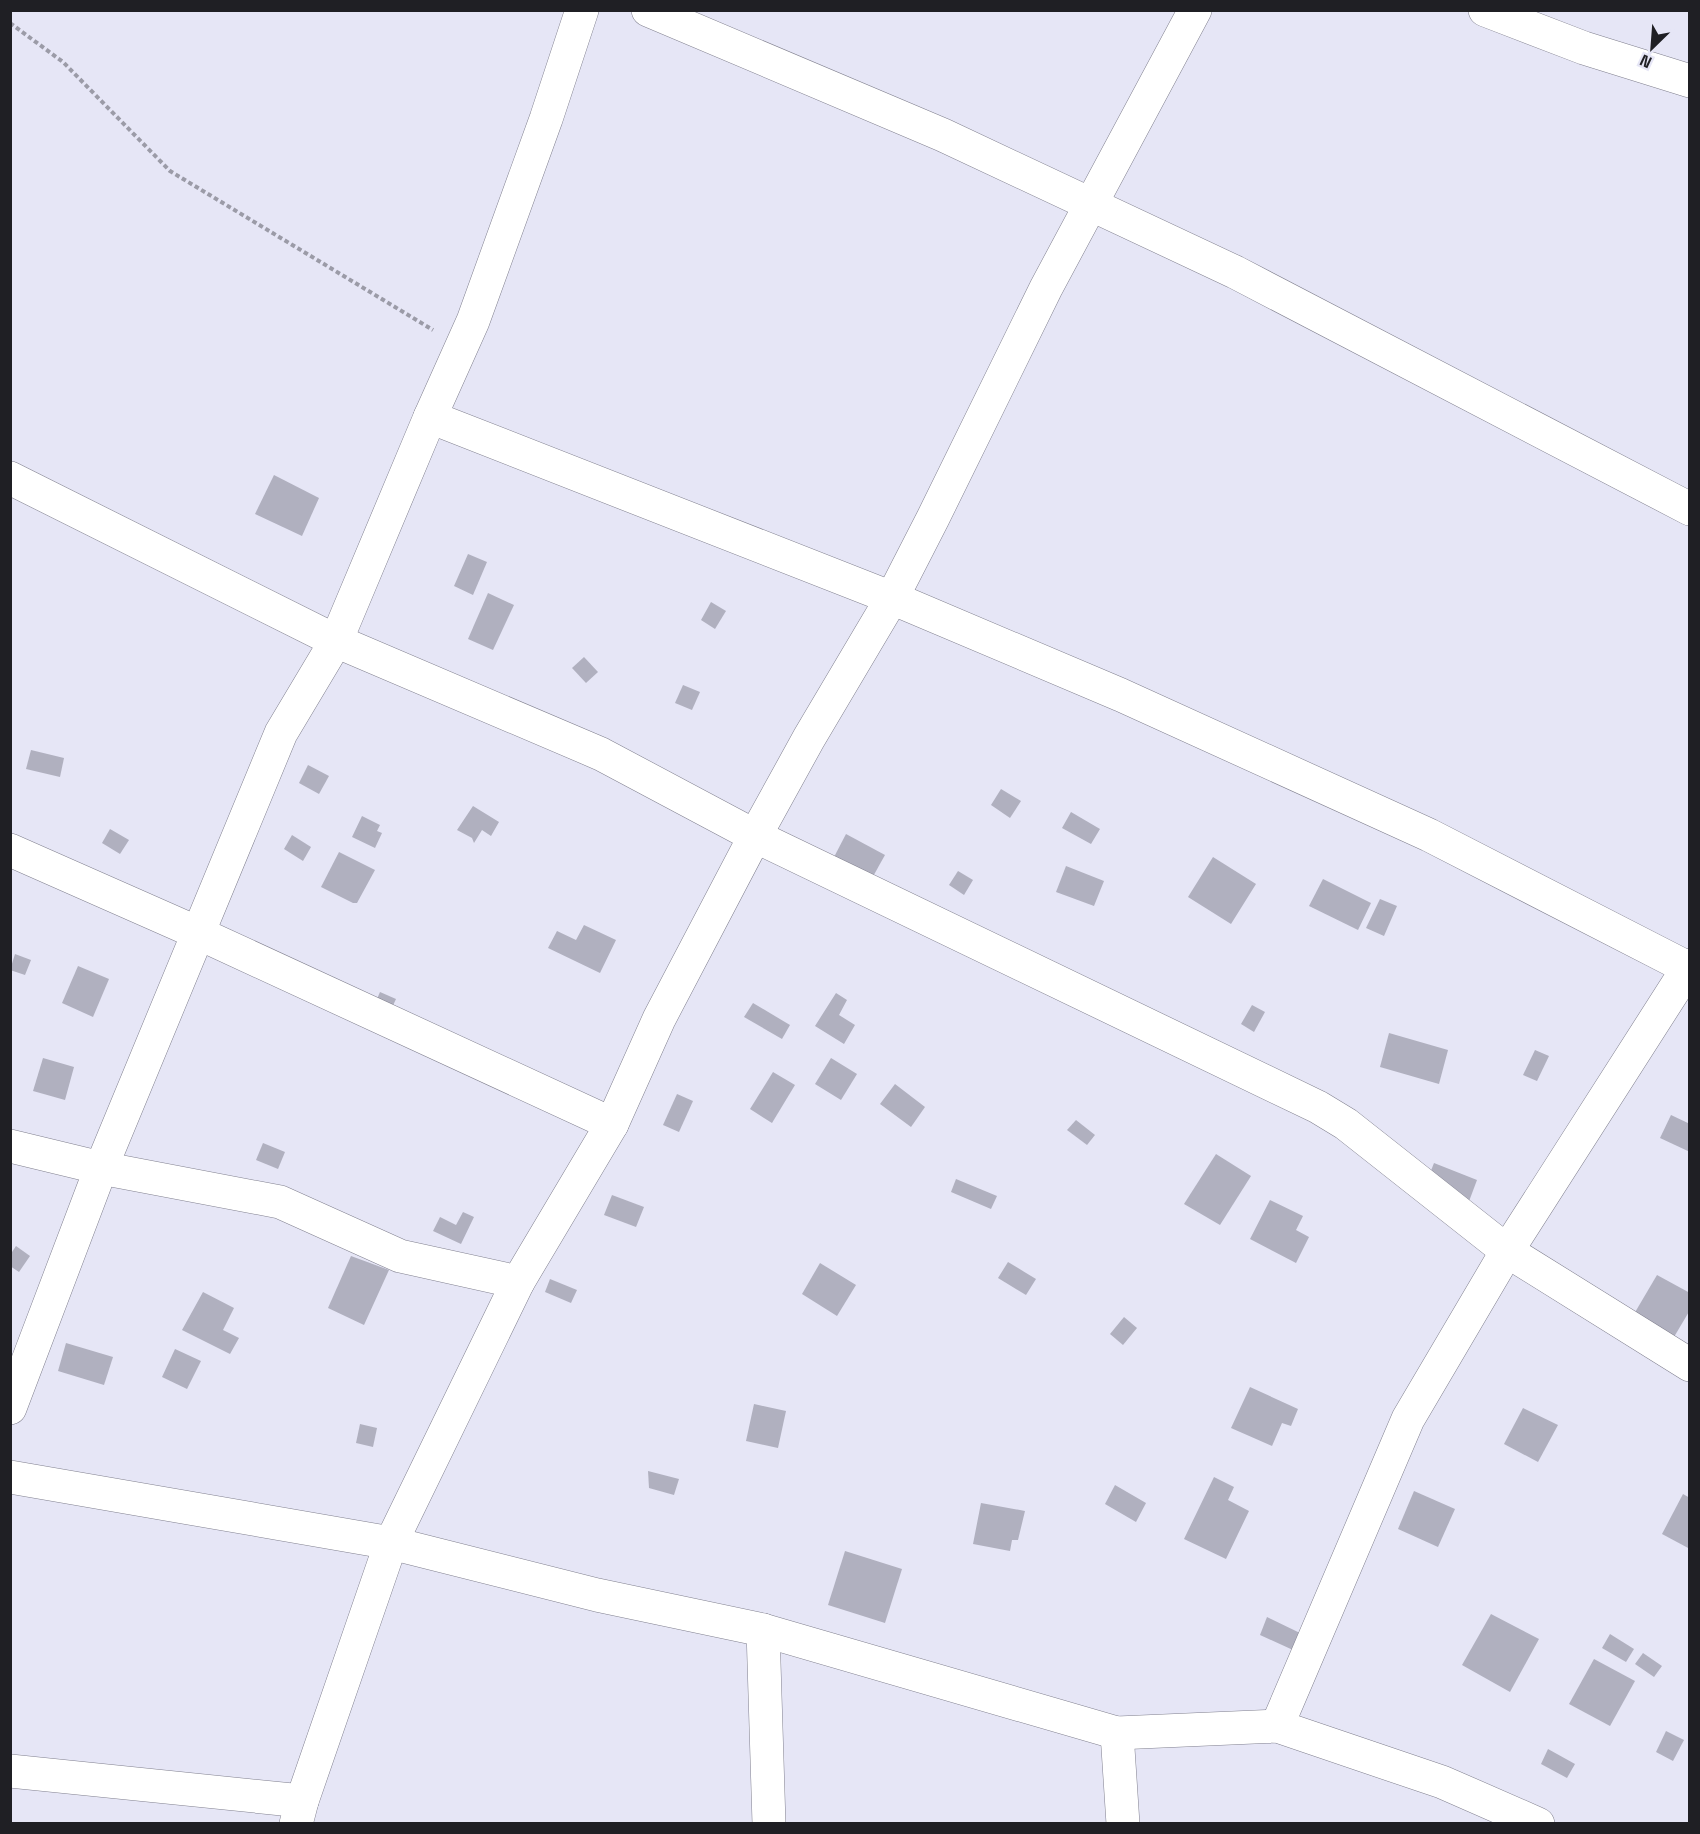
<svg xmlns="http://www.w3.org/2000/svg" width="1700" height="1834" viewBox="0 0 1700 1834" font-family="'Space Grotesk',sans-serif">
<rect width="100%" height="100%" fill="#e6e6f6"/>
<g fill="#b0b0bf">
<path d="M274,475L319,498L302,536L255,514Z"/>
<path d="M468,554L487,562L473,595L454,586Z"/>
<path d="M488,593L514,605L493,650L468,639Z"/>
<path d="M711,602L726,611L715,629L701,620Z"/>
<path d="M584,657L598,672L586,683L572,668Z"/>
<path d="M683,685L700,692L692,710L675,703Z"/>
<path d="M31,750L64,758L60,777L26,769Z"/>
<path d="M308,765L329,776L319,794L299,783Z"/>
<path d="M1001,789L1021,801L1010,818L991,805Z"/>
<path d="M473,806L499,822L491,836L482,830L474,843L472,838L457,830Z"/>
<path d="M1071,812L1100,829L1091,844L1062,828Z"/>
<path d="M362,816L380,825L377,831L382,833L375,848L352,837Z"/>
<path d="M110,829L129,840L120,854L102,843Z"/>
<path d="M846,834L885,855L871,880L833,859Z"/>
<path d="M292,835L311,847L303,861L284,849Z"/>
<path d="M339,852L375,870L357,903H353L321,887Z"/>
<path d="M1213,857L1256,884L1231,924L1188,897Z"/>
<path d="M1066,866L1104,881L1094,906L1056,892Z"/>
<path d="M958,871L973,880L964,895L949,885Z"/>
<path d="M1323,879L1371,903L1358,930L1309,906Z"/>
<path d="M1380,899L1397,906L1384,936L1366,928Z"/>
<path d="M584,925L616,940L600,973L548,948L557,931L576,940Z"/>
<path d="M15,954L31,960L25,975L10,970Z"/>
<path d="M78,966L109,979L93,1017L62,1003Z"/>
<path d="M380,992L396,999L389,1014L374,1006Z"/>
<path d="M836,993L847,1000L839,1015L855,1025L844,1044L815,1026Z"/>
<path d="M753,1003L790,1025L782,1039L744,1017Z"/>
<path d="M1252,1005L1265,1012L1254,1032L1241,1024Z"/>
<path d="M1389,1033L1448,1050L1439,1084L1380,1067Z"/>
<path d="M1535,1050L1549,1056L1537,1081L1523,1075Z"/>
<path d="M43,1058L74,1067L65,1100L33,1091Z"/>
<path d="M831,1058L857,1074L841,1100L815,1084Z"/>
<path d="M773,1072L795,1085L772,1123L750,1109Z"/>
<path d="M895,1084L925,1107L911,1127L880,1104Z"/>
<path d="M677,1094L693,1101L679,1132L663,1125Z"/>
<path d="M1671,1115L1690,1124V1152L1660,1138Z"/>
<path d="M1076,1120L1095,1135L1087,1145L1067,1130Z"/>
<path d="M263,1143L285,1152L278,1169L256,1160Z"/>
<path d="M1216,1154L1251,1176L1220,1225L1184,1204Z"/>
<path d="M1434,1163L1477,1180L1468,1204L1425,1186Z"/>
<path d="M956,1179L997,1196L991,1209L951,1192Z"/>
<path d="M612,1195L644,1207L636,1227L604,1215Z"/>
<path d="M1270,1200L1303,1216L1296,1230L1309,1237L1296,1263L1250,1239Z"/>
<path d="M463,1212L474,1217L461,1244L433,1231L440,1217L456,1225Z"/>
<path d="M16,1246L30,1256L19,1272L10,1266V1255Z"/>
<path d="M351,1256L389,1270L364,1325L328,1308Z"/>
<path d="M1008,1262L1036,1279L1026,1295L998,1278Z"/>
<path d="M820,1263L856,1285L837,1316L802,1294Z"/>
<path d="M1657,1275L1690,1293V1310L1674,1337L1634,1314Z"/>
<path d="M550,1279L577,1290L571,1303L545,1292Z"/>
<path d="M203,1292L234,1308L223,1330L239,1338L230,1354L182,1330Z"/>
<path d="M1124,1317L1137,1328L1123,1345L1110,1334Z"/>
<path d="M66,1343L113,1357L104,1385L58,1371Z"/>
<path d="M175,1349L201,1361L187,1389L162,1377Z"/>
<path d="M1250,1387L1298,1409L1291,1426L1282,1423L1272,1446L1231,1428Z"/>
<path d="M754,1404L786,1411L778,1448L746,1441Z"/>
<path d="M1523,1408L1558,1425L1538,1462L1504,1444Z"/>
<path d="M360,1424L377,1428L373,1447L356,1443Z"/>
<path d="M648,1471L679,1479L674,1495L649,1488Z"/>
<path d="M1214,1477L1234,1487L1228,1500L1249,1511L1226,1559L1184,1539Z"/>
<path d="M1115,1485L1146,1503L1136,1522L1105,1504Z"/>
<path d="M1414,1491L1455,1509L1438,1547L1398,1529Z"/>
<path d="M1683,1494L1690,1498V1549L1662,1534Z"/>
<path d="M981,1503L1025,1511L1018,1540H1012L1010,1551L973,1544Z"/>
<path d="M845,1551L902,1569L885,1623L828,1605Z"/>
<path d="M1491,1614L1539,1639L1510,1692L1462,1665Z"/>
<path d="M1267,1617L1300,1633L1293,1650L1260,1635Z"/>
<path d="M1610,1634L1634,1649L1626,1662L1602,1648Z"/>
<path d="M1643,1653L1662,1666L1654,1677L1635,1664Z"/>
<path d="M1594,1659L1635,1681L1610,1726L1569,1704Z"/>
<path d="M1666,1731L1684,1740L1673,1761L1656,1752Z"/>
<path d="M1548,1749L1575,1764L1567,1778L1541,1764Z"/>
</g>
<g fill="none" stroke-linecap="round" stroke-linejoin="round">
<g stroke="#81808f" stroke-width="34">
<g id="minor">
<path d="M648,10L943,135L1235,272L1690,509"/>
<path d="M1485,10L1584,48L1690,81"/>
<path d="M430,417L892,598L1121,695L1429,835L1690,969"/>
<path d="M10,478L336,641L601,754L755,836L1318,1107L1346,1124L1507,1251L1690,1365"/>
<path d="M10,850L198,933L612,1124"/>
<path d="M10,1146L101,1168L280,1202L400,1256L518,1282"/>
<path d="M10,1408L101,1168L281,733L336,641L430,417L473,321L546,119L582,10"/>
<path d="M10,1477L391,1543L597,1595L763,1630L1117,1733L1277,1726L1442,1782L1538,1824"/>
<path d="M763,1630L769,1824"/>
<path d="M1277,1726L1408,1419L1507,1251L1690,965"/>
<path d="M1117,1733L1123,1824"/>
<path d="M10,1771L302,1801"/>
<path d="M296,1824L302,1801L391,1543L518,1282L612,1124L659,1019L755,836L809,738L892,598L933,518L1046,288L1195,10"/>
</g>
</g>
<path stroke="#9b9ba7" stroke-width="4" stroke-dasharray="4.5 3" stroke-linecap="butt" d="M10,23L63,62L170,171L433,330"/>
<use href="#minor" stroke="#fff" stroke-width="33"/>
</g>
<rect width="1700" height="1834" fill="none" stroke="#1f1f24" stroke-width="24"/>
<g transform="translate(1652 48) rotate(205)" stroke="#e6e6f6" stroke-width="4.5" paint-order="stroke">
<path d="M0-4.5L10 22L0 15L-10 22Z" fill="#1f1f24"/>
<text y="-9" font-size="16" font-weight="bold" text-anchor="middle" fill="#1f1f24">N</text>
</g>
</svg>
